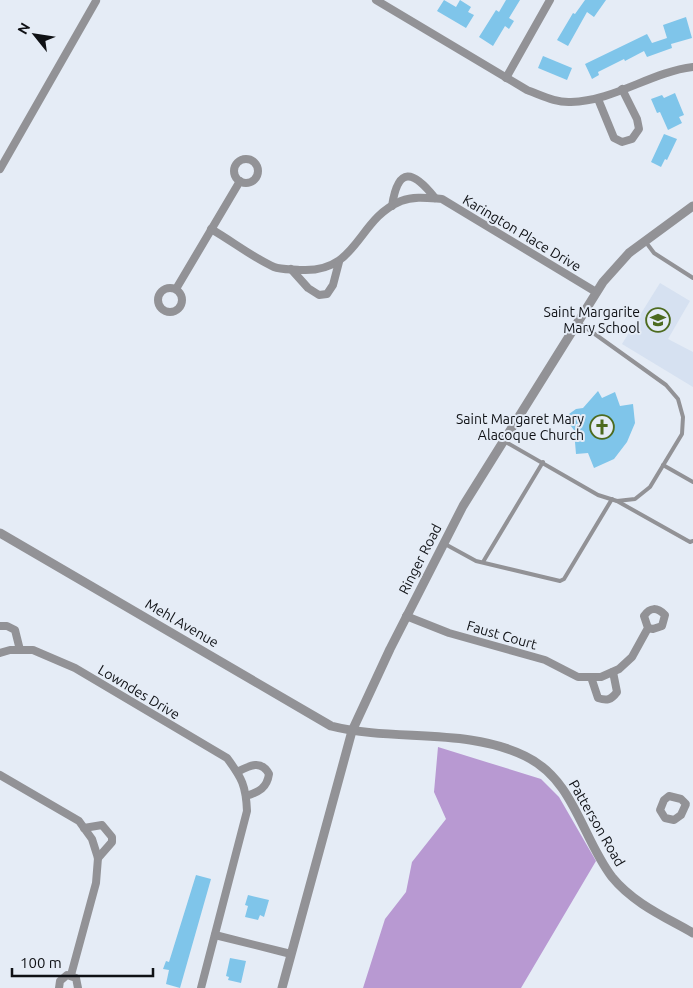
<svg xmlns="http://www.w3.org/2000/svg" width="693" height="988" viewBox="0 0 693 988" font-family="Ubuntu,sans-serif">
<rect width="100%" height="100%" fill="#e5ecf6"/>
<path fill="#d6e1f1" d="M660,283L690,301L668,339L693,352V387L622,344Z"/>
<path fill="#b899d2" d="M438,747L541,779L559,797L596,861L521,988H363L385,919L406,892L412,862L446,819L434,792Z"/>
<g fill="#7fc5ea">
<path d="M444,0L456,7L460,0L471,7L468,12L474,15L466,28L437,11Z"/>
<path d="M506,0H520L509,18L514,21L509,29L505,26L493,46L479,37L496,10L499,12Z"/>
<path d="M585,0H606L594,17L587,12L568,46L557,40L573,13L575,14Z"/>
<path d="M686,17L692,38L671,44L672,48L647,57L644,51L625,61L624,59L598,72L599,75L592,79L585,64L647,34L652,43L667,38L663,25Z"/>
<path d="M543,56L572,68L567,80L538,68Z"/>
<path d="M675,93L684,115L679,117L682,123L668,130L660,112L657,113L651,99L662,95L664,98Z"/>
<path d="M664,134L677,139L667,160L665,159L661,167L651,162Z"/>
<path d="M598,391L602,398L615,392L620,406L633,404L635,423L627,442L614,459L594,468L588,453L576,454L574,430L567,421L569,414L576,409L583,408Z"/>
<path d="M196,875L211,879L180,988L166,984L169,970L163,969L166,961L169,962Z"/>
<path d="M248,895L269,900L264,917L260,915L258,920L245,917L248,906L245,905Z"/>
<path d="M230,958L246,961L241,983L228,980L229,977L226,976Z"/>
</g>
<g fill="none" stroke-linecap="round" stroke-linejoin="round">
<g stroke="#929296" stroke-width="4">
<path d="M645,241L654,253L693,278"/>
<path d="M504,441L598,495L617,501L635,499L650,487L682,434L683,417L678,399L666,385L578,322"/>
<path d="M663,465L693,482"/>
<path d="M617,501L690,542L693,541"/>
<path d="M445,544L476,561L560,581L564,579L612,499"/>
<path d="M483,562L543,462"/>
</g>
<g stroke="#929296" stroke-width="8">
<path d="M376,0L527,90C541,95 556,103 571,102C614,101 651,72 693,67"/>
<path d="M506,78L550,0"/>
<path d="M598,99L614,138L622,142L632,139L639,129L637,119L622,89"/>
<circle cx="246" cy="171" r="12"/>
<path d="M0,169L96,1"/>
<path d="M392,206C398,166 413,170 435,198"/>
<path d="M211,229C232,241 252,257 274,267C281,270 293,269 301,270C359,273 356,220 401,201C414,196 428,198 442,199L596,292"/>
<path d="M291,269L308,288L319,295L327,294L333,285L339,262"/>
<circle cx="170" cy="300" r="12"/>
<path d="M176,289L240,181"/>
<path d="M406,616L449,633L545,660L578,677H601L619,669L632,657L648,628L644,616C650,607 657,607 665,615L662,626L653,629L648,628"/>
<path d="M0,626H7L15,630L20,650"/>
<path d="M0,653L10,650H33L75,668L227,758C242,778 246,786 247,811L201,988"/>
<path d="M591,677L598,698C607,701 611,700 617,692L613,672"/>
<path d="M237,772C249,766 261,759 269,774C267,788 259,792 246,796"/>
<path d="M0,775L79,821L92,839L98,858L96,883L71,975"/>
<path d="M669,796L681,799L686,804L681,815L674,820L665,818L660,810L664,800Z"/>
<path d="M84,828L102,825L112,837V842L98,858"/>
<path d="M215,935L291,954"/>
<path d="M59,988L60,981L67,975L76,978L78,988"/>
</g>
<g stroke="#929296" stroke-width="9">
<path d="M0,533L331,726C394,742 466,727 525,756C574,779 582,838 612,877C633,903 665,917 693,933"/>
<path d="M282,988L352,731L390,649L463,506L603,282L629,253L693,206"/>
</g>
</g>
<defs>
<g id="school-ring" transform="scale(1.25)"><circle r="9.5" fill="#e5ecf6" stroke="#4d6b1f" stroke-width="1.5"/><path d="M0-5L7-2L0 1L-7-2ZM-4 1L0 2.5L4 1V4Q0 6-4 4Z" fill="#4d6b1f"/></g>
<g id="church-ring" transform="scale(1.25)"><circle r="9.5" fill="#e5ecf6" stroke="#4d6b1f" stroke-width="1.5"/><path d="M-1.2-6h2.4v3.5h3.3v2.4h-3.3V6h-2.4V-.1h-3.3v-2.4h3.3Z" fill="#4d6b1f"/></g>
</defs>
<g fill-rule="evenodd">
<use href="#school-ring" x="658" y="320"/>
<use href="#church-ring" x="602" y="427"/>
</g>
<g text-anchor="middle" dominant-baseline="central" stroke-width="4" stroke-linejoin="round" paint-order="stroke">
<g font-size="14" fill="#0f1115" stroke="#e5ecf6">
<text transform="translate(522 233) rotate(31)">Karington Place Drive</text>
<text transform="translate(420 559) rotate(-63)">Ringer Road</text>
<text transform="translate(182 623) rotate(30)">Mehl Avenue</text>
<text transform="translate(502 635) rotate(16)">Faust Court</text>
<text transform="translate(139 692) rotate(31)">Lowndes Drive</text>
<text transform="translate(597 823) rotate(60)">Patterson Road</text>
</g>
<g font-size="14" fill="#0f1115" stroke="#e5ecf6" text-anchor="end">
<text x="640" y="312">Saint Margarite<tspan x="640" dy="16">Mary School</tspan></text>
<text x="584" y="419">Saint Margaret Mary<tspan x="584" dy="16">Alacoque Church</tspan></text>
</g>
</g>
<g transform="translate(35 35) rotate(300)" stroke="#e5ecf6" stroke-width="4" paint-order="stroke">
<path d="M0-4L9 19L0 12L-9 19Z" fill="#0f1115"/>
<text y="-8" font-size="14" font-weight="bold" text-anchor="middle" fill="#0f1115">N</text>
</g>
<path d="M12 968v8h141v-8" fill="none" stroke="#0f1115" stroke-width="2.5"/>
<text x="20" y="968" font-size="15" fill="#0f1115" stroke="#e5ecf6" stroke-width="4" paint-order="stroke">100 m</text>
</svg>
